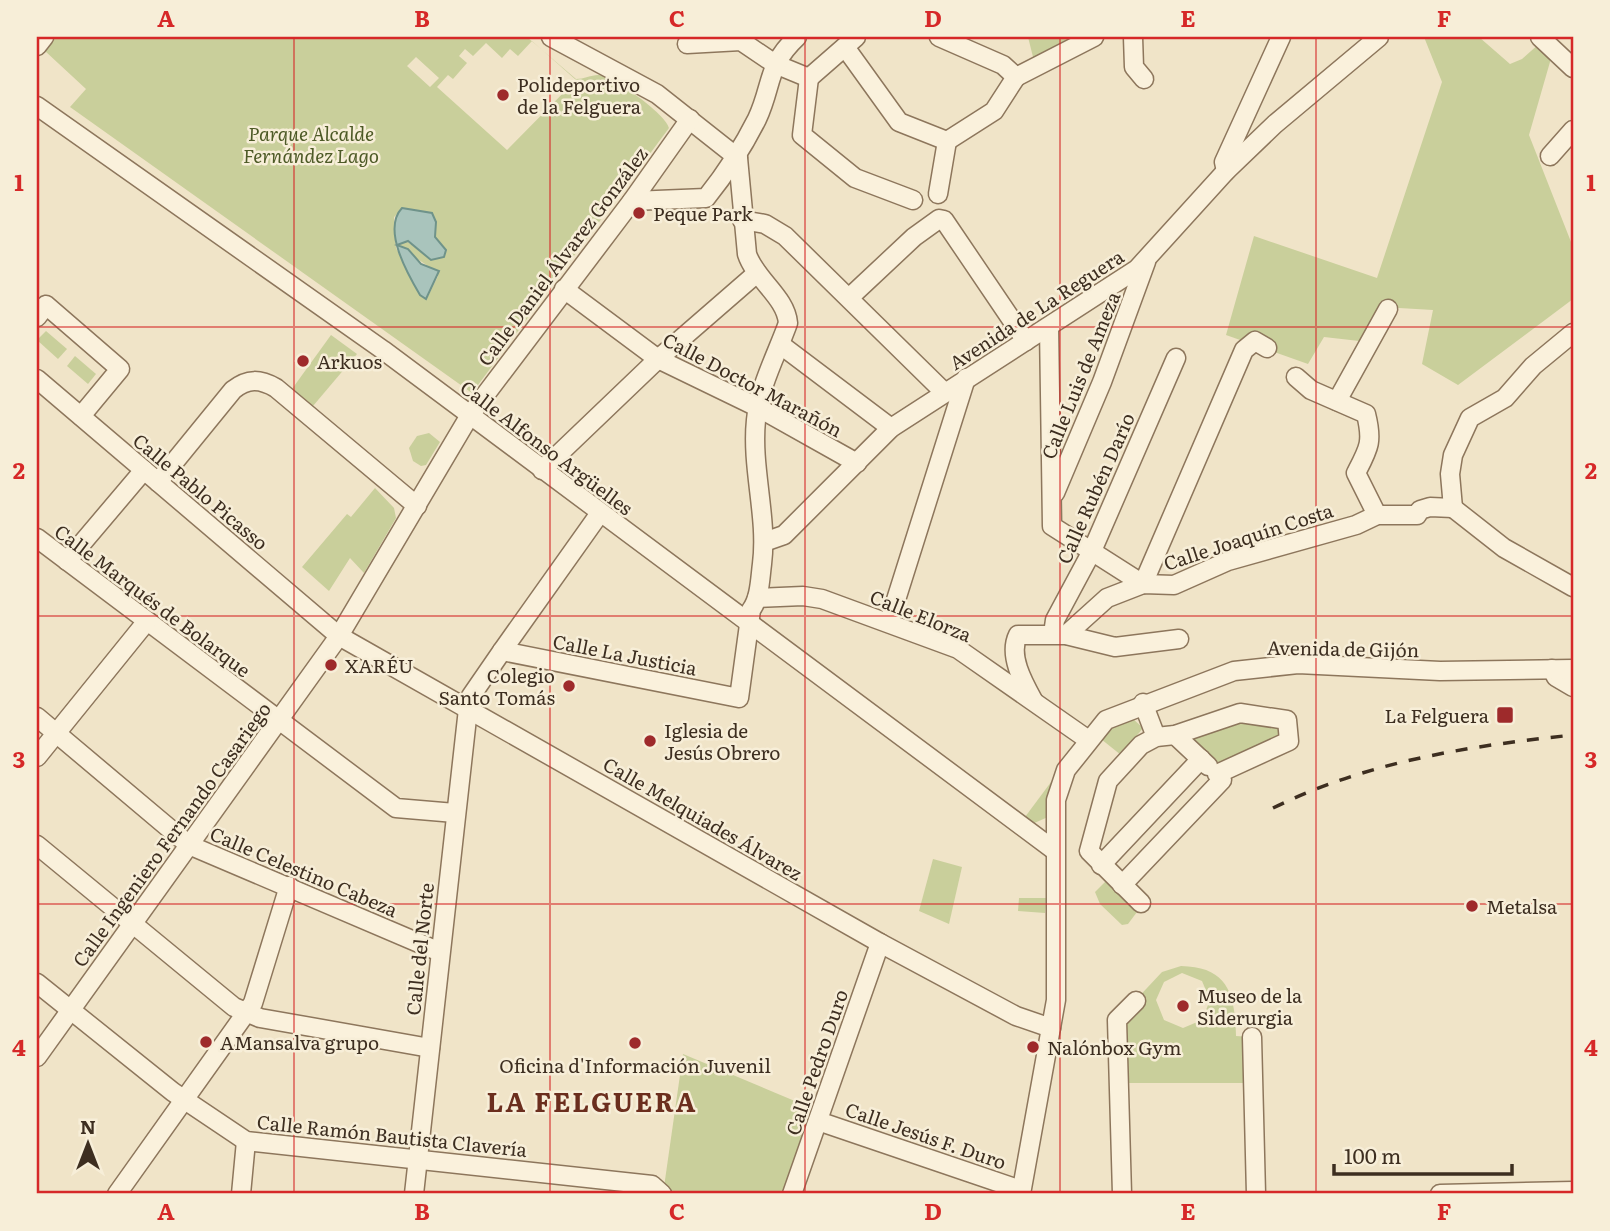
<svg xmlns="http://www.w3.org/2000/svg" width="1610" height="1231" viewBox="0 0 1610 1231" font-family="Literata,serif">
<rect width="100%" height="100%" fill="#f0e4c8"/>
<g fill="#c9cf9b" fill-rule="evenodd">
<path d="M56,37H527L576,79C584,79 591,75 598,75C612,75 667,115 669,128L472,393L70,107L86,89L45,51ZM532,41L576,80L507,150L437,87L448,75L453,79L467,63L459,56L465,49L473,56L486,43L502,58L510,49L518,56ZM416,57L439,78L430,87L407,66ZM404,208L432,213L436,222L435,237L446,250L445,256C429,263 419,249 406,241L397,245C407,254 428,263 438,276L428,296L422,297L396,248L394,217Z"/>
<path d="M1028,37H1086L1034,61Z"/>
<path d="M1424,37H1479L1510,64L1522,59L1540,43L1552,55L1529,135L1573,247V299L1458,385L1422,364L1433,310L1382,307L1368,342L1324,337L1308,364L1226,335L1254,236L1377,278L1442,82Z"/>
<path d="M46,331L67,349L58,359L37,340Z"/>
<path d="M331,335L357,354L313,406L292,389Z"/>
<path d="M75,356L96,374L88,384L67,366Z"/>
<path d="M429,433L440,442L426,465L421,466L413,461L409,448L417,436Z"/>
<path d="M375,488L394,508L396,518L364,573L350,558L329,591L302,567L347,514L351,517Z"/>
<path d="M1241,716L1283,722L1285,740L1219,769L1191,744L1190,733Z"/>
<path d="M1132,718L1143,728L1121,755L1101,739L1111,728Z"/>
<path d="M1057,774L1048,817L1032,824L1025,817Z"/>
<path d="M933,859L962,867L949,924L919,911Z"/>
<path d="M1109,878L1140,908L1128,924L1122,925L1100,904L1095,892Z"/>
<path d="M1019,898H1046L1045,913L1018,911Z"/>
<path d="M1181,966C1229,967 1235,995 1236,1036L1252,1037L1253,1083H1118L1117,1020L1162,972ZM1182,973L1202,981L1210,1000L1202,1020L1183,1028L1164,1020L1156,1000L1164,982Z"/>
<path d="M683,1054L821,1112L792,1194H663Z"/>
</g>
<path fill="#a9c4bc" stroke="#6f938a" stroke-width="2" d="M402,208L432,213L436,222L435,237L446,250L444,257L431,260L408,241L397,245L408,249L421,264L439,271L426,299L420,295C407,273 382,229 402,208Z"/>
<g fill="none" stroke-linecap="round" stroke-linejoin="round">
<g stroke="#8d765c" stroke-width="21">
<g id="minor">
<path d="M551,37L657,94L738,158"/>
<path d="M939,37L1003,65L1016,77"/>
<path d="M1133,37L1134,67L1144,79"/>
<path d="M1540,37L1573,68"/>
<path d="M687,44L741,41L775,64L809,78"/>
<path d="M37,46L44,37"/>
<path d="M845,47L899,122L947,141L994,111L1016,77"/>
<path d="M1016,77L1094,37"/>
<path d="M809,78L802,135L855,178L913,200"/>
<path d="M809,78L856,37"/>
<path d="M37,106L383,350L1054,850"/>
<path d="M1550,156L1573,130"/>
<path d="M1226,171L1224,162L1281,37"/>
<path d="M938,194L947,141"/>
<path d="M632,201L706,198C726,173 742,149 757,119C773,85 766,66 797,37"/>
<path d="M742,220L765,224L785,236L944,392"/>
<path d="M564,289L658,359L757,407L857,463"/>
<path d="M850,297L914,237L939,219L944,220L1026,341"/>
<path d="M37,317L46,305L120,369L81,416"/>
<path d="M1049,327L1052,526L1143,584"/>
<path d="M781,345L891,428"/>
<path d="M1296,377L1311,390L1366,414C1373,442 1369,448 1356,473L1377,515"/>
<path d="M37,379L339,636L880,943L1016,1016L1051,1028"/>
<path d="M1337,401L1388,309"/>
<path d="M542,470L658,359L757,273"/>
<path d="M158,482L233,390C248,378 260,379 276,388L417,506"/>
<path d="M1055,493L1102,382L1146,262"/>
<path d="M1453,508L1450,474L1453,455L1470,418L1505,398L1533,366L1573,333"/>
<path d="M1453,508L1504,548L1573,587"/>
<path d="M37,538L396,808L455,813"/>
<path d="M764,542L784,535L891,428L1137,269L1226,171L1275,124L1379,37"/>
<path d="M67,561L144,470"/>
<path d="M1143,584L1244,350L1255,341L1267,348"/>
<path d="M757,598L803,596L822,599L958,649L1087,739"/>
<path d="M889,622L966,378"/>
<path d="M1053,634L1055,620L1092,551L1176,358"/>
<path d="M1066,635L1107,598L1143,584L1174,585L1228,561L1356,525L1377,515H1417L1420,510L1430,507L1453,508"/>
<path d="M502,651L739,698L751,610C760,598 760,579 762,564C768,517 751,468 756,420C759,387 777,354 788,323C786,297 755,279 747,254L738,158"/>
<path d="M1552,669L1556,677L1573,687"/>
<path d="M1033,700C1023,682 1008,655 1018,635H1066L1115,647L1179,639"/>
<path d="M1143,703L1156,737"/>
<path d="M37,717L189,845L440,952"/>
<path d="M1175,735L1208,766"/>
<path d="M37,757L147,621"/>
<path d="M37,845L234,1007L260,1018L430,1048"/>
<path d="M1101,865L1201,759"/>
<path d="M1122,885L1222,780"/>
<path d="M1141,903L1089,851L1108,781L1141,745L1156,737L1175,735L1240,713L1287,720L1289,741L1217,774"/>
<path d="M37,983L173,1092L246,1141L652,1185L662,1194"/>
<path d="M1252,1037L1256,1194"/>
<path d="M37,1057L339,636L470,415L632,201L690,119"/>
<path d="M818,1121L1021,1190"/>
<path d="M117,1194L253,1003L289,886"/>
<path d="M241,1194L246,1141"/>
<path d="M414,1194L468,709L471,696L502,651L600,513"/>
<path d="M792,1194L880,943"/>
<path d="M1021,1194L1056,1000V800L1066,770L1106,720L1234,671L1298,664L1440,671L1573,669"/>
<path d="M1122,1194L1117,1020L1136,1001"/>
<path d="M1440,1194L1573,1191"/>
</g>
</g>
<use href="#minor" stroke="#faf1dc" stroke-width="18"/>
<path stroke="#3d2e20" stroke-width="3.5" stroke-dasharray="12 12" stroke-linecap="butt" d="M1273,808C1369,761 1469,746 1573,735"/>
</g>
<path fill="none" stroke="#d62828" stroke-width="2" stroke-opacity="0.55" d="M294,37V1194M550,37V1194M805,37V1194M1060,37V1194M1316,37V1194M37,327H1573M37,616H1573M37,904H1573"/>
<g fill="#9e2a2b" stroke="#f7eed8" stroke-width="2.5">
<circle cx="503" cy="95" r="7"/>
<circle cx="639" cy="213" r="7"/>
<circle cx="303" cy="361" r="7"/>
<circle cx="331" cy="665" r="7"/>
<circle cx="569" cy="686" r="7"/>
<rect x="1496" y="706" width="18" height="18" rx="3.5"/>
<circle cx="650" cy="741" r="7"/>
<circle cx="1472" cy="906" r="7"/>
<circle cx="1183" cy="1006" r="7"/>
<circle cx="206" cy="1042" r="7"/>
<circle cx="635" cy="1043" r="7"/>
<circle cx="1033" cy="1047" r="7"/>
</g>
<g text-anchor="middle" dominant-baseline="central" stroke-width="5" stroke-linejoin="round" paint-order="stroke">
<g font-size="19" fill="#3d2e20" stroke="#f7eed8" text-anchor="start">
<text x="517" y="84">Polideportivo<tspan x="517" dy="22">de la Felguera</tspan></text>
<text x="653" y="213">Peque Park</text>
<text x="317" y="361">Arkuos</text>
<text x="345" y="665">XARÉU</text>
<text x="555" y="675" text-anchor="end">Colegio<tspan x="555" dy="22">Santo Tomás</tspan></text>
<text x="1489" y="715" text-anchor="end">La Felguera</text>
<text x="664" y="730">Iglesia de<tspan x="664" dy="22">Jesús Obrero</tspan></text>
<text x="1486" y="906">Metalsa</text>
<text x="1197" y="995">Museo de la<tspan x="1197" dy="22">Siderurgia</tspan></text>
<text x="220" y="1042">AMansalva grupo</text>
<text x="1047" y="1047">Nalónbox Gym</text>
<text x="635" y="1065" text-anchor="middle">Oficina d'Información Juvenil</text>
</g>
<g font-size="19" font-style="italic" fill="#4d5a26" stroke="#f7eed8">
<text x="311" y="133">Parque Alcalde<tspan x="311" dy="22">Fernández Lago</tspan></text>
</g>
<g font-size="19" fill="#3d2e20" stroke="#f7eed8">
<text transform="translate(562 256) rotate(-53)">Calle Daniel Álvarez González</text>
<text transform="translate(1036 309) rotate(-33)">Avenida de La Reguera</text>
<text transform="translate(1080 375) rotate(-68)">Calle Luis de Ameza</text>
<text transform="translate(753 384) rotate(28)">Calle Doctor Marañón</text>
<text transform="translate(547 447) rotate(37)">Calle Alfonso Argüelles</text>
<text transform="translate(1095 488) rotate(-66)">Calle Rubén Darío</text>
<text transform="translate(201 491) rotate(40)">Calle Pablo Picasso</text>
<text transform="translate(1248 536) rotate(-18)">Calle Joaquín Costa</text>
<text transform="translate(153 600) rotate(37)">Calle Marqués de Bolarque</text>
<text transform="translate(921 615) rotate(22)">Calle Elorza</text>
<text transform="translate(1343 648) rotate(1)">Avenida de Gijón</text>
<text transform="translate(625 654) rotate(11)">Calle La Justicia</text>
<text transform="translate(703 818) rotate(30)">Calle Melquiades Álvarez</text>
<text transform="translate(171 834) rotate(-54)">Calle Ingeniero Fernando Casariego</text>
<text transform="translate(304 871) rotate(23)">Calle Celestino Cabeza</text>
<text transform="translate(419 949) rotate(-84)">Calle del Norte</text>
<text transform="translate(816 1062) rotate(-71)">Calle Pedro Duro</text>
<text transform="translate(392 1135) rotate(6)">Calle Ramón Bautista Clavería</text>
<text transform="translate(926 1135) rotate(19)">Calle Jesús F. Duro</text>
</g>
<g font-size="26" font-weight="bold" letter-spacing="2" fill="#6b2e1e" stroke="#f7eed8">
<text x="592" y="1100">LA FELGUERA</text>
</g>
</g>
<rect width="1610" height="1231" fill="none" stroke="#f7eed8" stroke-width="77"/>
<g transform="translate(88 1144)" stroke="#f7eed8" stroke-width="5" paint-order="stroke">
<path d="M0-5L12 26L0 18L-12 26Z" fill="#3d2e20"/>
<text y="-10" font-size="19" font-weight="bold" text-anchor="middle" fill="#3d2e20">N</text>
</g>
<path d="M1334 1164v10h178v-10" fill="none" stroke="#3d2e20" stroke-width="3.5"/>
<text x="1344" y="1164" font-size="21" fill="#3d2e20" stroke="#f7eed8" stroke-width="5" paint-order="stroke">100 m</text>
<rect x="38" y="38" width="1534" height="1154" fill="none" stroke="#d62828" stroke-width="2.5"/>
<g font-size="23" text-anchor="middle" font-weight="bold" fill="#d62828">
<text x="166" y="27">A</text>
<text x="422" y="27">B</text>
<text x="677" y="27">C</text>
<text x="933" y="27">D</text>
<text x="1188" y="27">E</text>
<text x="1444" y="27">F</text>
<text x="19" y="191">1</text>
<text x="1591" y="191">1</text>
<text x="19" y="479">2</text>
<text x="1591" y="479">2</text>
<text x="19" y="768">3</text>
<text x="1591" y="768">3</text>
<text x="19" y="1056">4</text>
<text x="1591" y="1056">4</text>
<text x="166" y="1220">A</text>
<text x="422" y="1220">B</text>
<text x="677" y="1220">C</text>
<text x="933" y="1220">D</text>
<text x="1188" y="1220">E</text>
<text x="1444" y="1220">F</text>
</g>
</svg>
